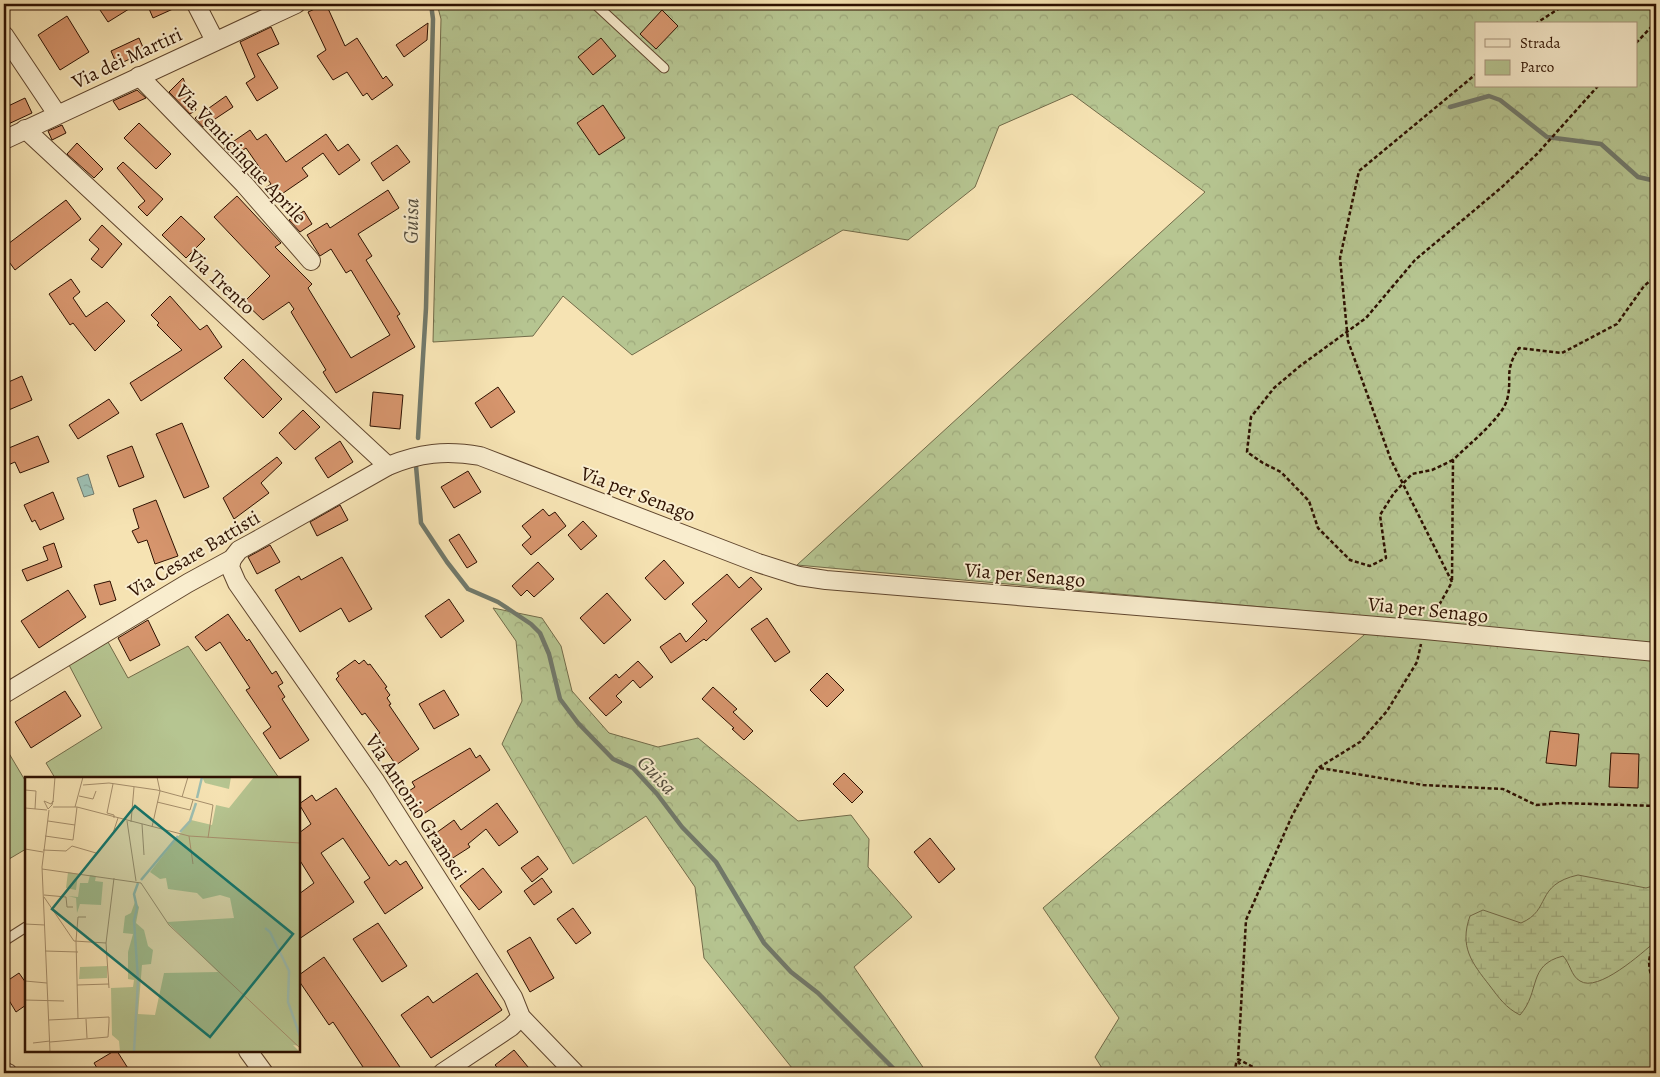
<svg xmlns="http://www.w3.org/2000/svg" width="1660" height="1077" viewBox="0 0 1660 1077" font-family="Alegreya,serif">
<defs>
<pattern id="forest-crowns" width="20" height="18" patternUnits="userSpaceOnUse" patternTransform="scale(1.25)"><rect width="20" height="18" fill="#b6c591"/><path d="M2 6a3 3 0 1 1 6 0M12 15a3 3 0 1 1 6 0" fill="none" stroke="#9da87b"/></pattern>
<pattern id="wetland-marsh" width="20" height="14" patternUnits="userSpaceOnUse" patternTransform="scale(1.25)"><rect width="20" height="14" fill="#b6c591"/><path d="M1 5h8M5 5V1M11 12h8M15 12V8" fill="none" stroke="#9da87b"/></pattern>
<pattern id="water-ripples" width="26" height="14" patternUnits="userSpaceOnUse" patternTransform="scale(1.25)"><rect width="26" height="14" fill="#9dbeb1"/><path d="M2 4q2-2 4 0t4 0M15 11q2-2 4 0t4 0" fill="none" stroke="#88a296"/></pattern>
</defs>
<rect width="100%" height="100%" fill="#f6e3b3"/>
<filter id="stains"><feTurbulence type="fractalNoise" baseFrequency=".004" numOctaves="4"/><feColorMatrix values="0 0 0 0 .2 0 0 0 0 .09 0 0 0 0 .02 0 0 0 .5 -.17"/></filter>
<radialGradient id="worn" r=".72"><stop offset=".6" stop-color="#630" stop-opacity="0"/><stop offset="1" stop-color="#630" stop-opacity=".3"/></radialGradient>
<g fill="#b6c591" stroke="#726b49">
<path d="M108,642L128,678L188,646L279,778H55L46,763L102,728L69,665Z"/>
<path d="M4,745L26,782V849L4,862Z"/>
</g>
<g fill="url(#forest-crowns)" stroke="#726b49" fill-rule="evenodd">
<path d="M437,4H1656V1073H1105L1095,1057L1119,1018L1043,908L1384,618L797,565L1205,192L1072,94L999,126L975,187L908,240L843,230L632,355L563,296L533,336L433,342L441,19ZM1476,24H1636V86H1476Z"/>
<path d="M493,608L542,618L561,646L572,691L609,733L658,747L698,738L798,821L851,815L869,839L868,867L912,917L854,967L927,1073H796L704,958L695,887L646,816L573,864L502,744L522,701L516,641Z"/>
</g>
<path fill="url(#wetland-marsh)" stroke="#726b49" d="M1578,875L1646,888L1656,885V941C1642,953 1598,993 1580,981C1571,976 1570,963 1563,956C1527,965 1541,991 1520,1015C1506,1008 1499,998 1490,986C1472,963 1459,947 1470,916L1483,910L1521,923C1552,910 1534,885 1578,875Z"/>
<path fill="url(#water-ripples)" stroke="#71796b" d="M88,474L94,494L84,497L77,478Z"/>
<g fill="none" stroke-linecap="round" stroke-linejoin="round">
<g stroke="#71796b" stroke-width="4.5">
<path d="M1450,107L1489,96L1500,100L1547,137L1601,144L1638,177L1656,181"/>
<path d="M418,438L426,308L433,19L431,4"/>
<path d="M416,466L421,523L447,562L468,589L498,602L531,624L540,633L549,654L560,699L578,723L613,759L633,768L657,794L682,827L716,862L764,943L791,972L818,993L898,1073"/>
</g>
</g>
<g fill="#d6956d" stroke="#2e1101">
<path d="M96,4H137L108,22Z"/>
<path d="M147,4H184L153,18Z"/>
<path d="M326,4L345,46L357,38L383,79L386,76L393,85L372,100L367,93L363,96L347,72L333,80L317,56L326,50L308,12Z"/>
<path d="M662,10L678,26L656,49L640,34Z"/>
<path d="M67,16L89,52L60,70L38,35Z"/>
<path d="M428,23L427,40L404,57L396,45Z"/>
<path d="M271,27L279,44L257,54L278,88L257,101L246,83L255,77L240,42Z"/>
<path d="M139,38L145,52L117,65L111,51Z"/>
<path d="M601,38L616,56L593,75L578,57Z"/>
<path d="M183,78L196,110L190,114L169,92Z"/>
<path d="M137,90L146,98L119,110L113,101Z"/>
<path d="M226,96L233,107L203,127L195,118Z"/>
<path d="M25,98L32,113L4,126V108Z"/>
<path d="M603,105L625,138L599,155L577,123Z"/>
<path d="M139,123L171,154L156,169L124,138Z"/>
<path d="M62,125L66,133L52,140L48,131Z"/>
<path d="M250,130L257,140L266,134L286,162L326,134L338,151L348,144L360,160L339,175L323,153L302,168L308,176L273,200L265,188L271,184L246,148L233,157L224,148Z"/>
<path d="M77,143L103,169L94,178L67,154Z"/>
<path d="M397,145L410,162L383,181L371,163Z"/>
<path d="M123,162L163,199L147,216L138,207L145,201L117,168Z"/>
<path d="M388,190L399,208L358,234L372,256L366,260L400,314L397,316L415,347L336,393L323,372L326,370L291,312L294,309L289,302L263,320L244,302L270,276L214,217L237,196L281,243L275,247L312,284L308,288L351,358L390,335L351,270L346,273L331,249L320,256L307,235L327,223L330,228Z"/>
<path d="M66,200L81,219L15,270L4,255V247Z"/>
<path d="M304,211L312,224L300,232L289,220Z"/>
<path d="M181,216L205,239L186,258L162,235Z"/>
<path d="M102,225L122,244L102,268L91,259L99,249L89,240Z"/>
<path d="M71,279L80,292L73,298L86,317L107,302L125,321L95,351L73,323L70,325L49,294Z"/>
<path d="M170,296L200,330L207,325L222,347L141,401L130,383L182,350L157,325L159,323L151,315Z"/>
<path d="M243,359L282,399L263,418L224,378Z"/>
<path d="M22,376L32,400L4,412V384Z"/>
<path d="M498,387L515,412L491,428L475,403Z"/>
<path d="M373,392L403,395L400,429L370,426Z"/>
<path d="M109,399L119,413L78,439L69,425Z"/>
<path d="M303,410L320,427L295,450L279,433Z"/>
<path d="M182,423L209,487L184,498L156,434Z"/>
<path d="M38,436L49,462L20,473L15,462L8,465L4,450Z"/>
<path d="M340,441L353,462L328,478L315,458Z"/>
<path d="M132,446L144,477L119,487L107,456Z"/>
<path d="M277,457L282,463L261,483L269,493L234,519L223,498Z"/>
<path d="M468,471L481,492L454,508L441,487Z"/>
<path d="M53,492L64,519L40,530L35,520L32,522L24,505Z"/>
<path d="M156,500L178,556L155,564L147,540L138,543L132,531L139,528L133,509Z"/>
<path d="M340,505L348,520L317,536L310,522Z"/>
<path d="M543,509L549,516L555,512L566,526L531,555L522,545L531,537L522,526Z"/>
<path d="M583,521L597,536L581,550L568,535Z"/>
<path d="M459,534L477,562L467,568L449,540Z"/>
<path d="M54,543L62,567L27,581L22,570L48,560L43,547Z"/>
<path d="M270,545L280,562L257,574L248,557Z"/>
<path d="M342,557L372,609L349,622L341,608L300,632L275,590L299,576L301,580Z"/>
<path d="M664,560L684,583L665,600L645,578Z"/>
<path d="M538,562L554,579L534,597L527,590L521,596L512,586Z"/>
<path d="M727,574L739,588L751,577L762,589L706,641L704,639L671,663L660,647L680,633L686,642L707,621L692,604Z"/>
<path d="M110,581L116,600L100,605L94,585Z"/>
<path d="M68,590L86,617L39,648L21,621Z"/>
<path d="M607,593L631,620L604,644L580,618Z"/>
<path d="M449,599L464,621L441,638L425,616Z"/>
<path d="M228,614L247,641L249,639L272,674L276,671L283,683L278,686L285,697L282,699L309,740L280,759L263,733L271,727L246,690L250,688L220,642L206,651L195,637Z"/>
<path d="M767,618L790,652L775,662L751,629Z"/>
<path d="M148,620L160,645L130,661L118,638Z"/>
<path d="M355,660L359,664L364,660L368,665L370,664L387,687L385,688L390,695L387,698L391,704L389,705L419,749L396,765L376,736L380,733L365,713L362,715L336,679L339,676L337,673Z"/>
<path d="M638,661L653,677L640,688L633,680L616,696L622,702L606,716L589,698L616,674L619,678Z"/>
<path d="M827,673L844,690L827,707L810,690Z"/>
<path d="M713,687L737,709L733,712L753,731L744,740L732,729L734,728L702,699Z"/>
<path d="M444,690L459,715L434,729L419,704Z"/>
<path d="M65,691L81,716L31,748L15,722Z"/>
<path d="M1550,731L1579,734L1576,766L1546,763Z"/>
<path d="M470,748L476,758L480,755L490,770L416,819L401,796L415,787L412,782Z"/>
<path d="M1611,753L1639,754L1638,788L1609,787Z"/>
<path d="M844,773L863,792L852,803L833,784Z"/>
<path d="M336,788L389,866L396,860L400,865L406,861L423,888L385,914L364,882L370,878L343,838L321,853L354,902L299,939V894L314,883L299,859V833L311,824L299,804L312,795L316,801Z"/>
<path d="M497,803L518,832L499,846L486,829L468,844L470,847L448,861L433,839L438,836L436,833L454,820L461,830Z"/>
<path d="M930,838L955,869L939,883L914,852Z"/>
<path d="M538,856L548,869L532,882L521,868Z"/>
<path d="M483,868L502,892L479,910L460,886Z"/>
<path d="M542,878L552,892L534,905L524,891Z"/>
<path d="M573,908L591,933L576,944L557,919Z"/>
<path d="M378,923L407,966L382,982L353,939Z"/>
<path d="M530,937L554,978L530,992L507,951Z"/>
<path d="M324,957L370,1023L404,1073H367L333,1022L329,1025L299,981V975Z"/>
<path d="M19,973L26,983V1005L16,1012L4,992V983Z"/>
<path d="M477,973L502,1010L431,1058L401,1015L428,996L433,1003Z"/>
<path d="M514,1050L533,1073H502L495,1065Z"/>
<path d="M114,1051H117L131,1073H100L94,1063Z"/>
</g>
<g fill="none" stroke-linecap="round" stroke-linejoin="round">
<g stroke="#60462e" stroke-width="11">
<g id="service">
<path d="M595,4L664,68"/>
<path d="M4,941L26,927"/>
</g>
</g>
<g stroke="#60462e" stroke-width="20">
<g id="minor">
<path d="M196,4L215,41"/>
<path d="M4,35L57,114"/>
<path d="M139,76L244,184L311,261"/>
<path d="M25,129L388,466"/>
<path d="M4,140L296,4"/>
<path d="M232,559L230,567L237,583L376,782L513,997L521,1017L575,1073"/>
<path d="M4,694L188,583L232,559L239,550L252,543L388,466C419,453 446,450 480,456L758,563L799,576L826,580L1425,630L1656,652"/>
<path d="M248,1051L264,1073"/>
<path d="M4,1072L8,1073"/>
<path d="M442,1073L511,1027L521,1017"/>
</g>
</g>
<g stroke="#2e1101" stroke-width="2.5" stroke-dasharray="4 2.5" stroke-linecap="butt">
<path d="M1535,24L1566,4"/>
<path d="M1636,43L1656,22"/>
<path d="M1453,460L1432,470L1412,474L1394,493L1380,515L1386,558L1370,566L1350,560L1318,528L1309,501L1281,472L1263,463L1247,452L1251,417L1274,388L1300,366L1366,318L1415,260L1502,187L1537,154L1598,86"/>
<path d="M1452,580L1453,460C1467,446 1502,418 1507,400C1513,378 1503,372 1519,348L1562,353L1617,324L1644,286L1656,276"/>
<path d="M1433,616L1452,582L1391,460L1348,341L1340,258L1359,171L1476,74"/>
<path d="M1320,768L1423,785L1503,789L1536,805L1561,803L1656,806"/>
<path d="M1656,945C1643,960 1652,976 1656,993"/>
<path d="M1238,1061L1245,1073"/>
<path d="M1234,1073L1237,1060"/>
<path d="M1264,1073L1238,1059L1246,920L1292,816L1318,768L1360,742L1387,711L1417,662L1421,644"/>
</g>
<use href="#service" stroke="#f9edce" stroke-width="9"/>
<use href="#minor" stroke="#f9edce" stroke-width="18"/>
</g>
<g text-anchor="middle" dominant-baseline="central" stroke-width="4" stroke-linejoin="round" paint-order="stroke">
<g font-size="20" fill="#2e1101" stroke="#f9edce">
<text transform="translate(127 58) rotate(-25)">Via dei Martiri</text>
<text transform="translate(241 154) rotate(47)">Via Venticinque Aprile</text>
<text transform="translate(221 282) rotate(43)">Via Trento</text>
<text transform="translate(638 494) rotate(21)">Via per Senago</text>
<text transform="translate(194 554) rotate(-31)">Via Cesare Battisti</text>
<text transform="translate(1025 575) rotate(5)">Via per Senago</text>
<text transform="translate(1428 610) rotate(6)">Via per Senago</text>
<text transform="translate(416 807) rotate(57)">Via Antonio Gramsci</text>
</g>
<g font-size="21" font-style="italic" fill="#554e3f" stroke="#f9edce">
<text transform="translate(411 221) rotate(-89)">Guisa</text>
<text transform="translate(657 775) rotate(46)">Guisa</text>
</g>
</g>
<g transform="translate(25 777)">
<rect width="275" height="275" fill="#f6e3b3"/>
<path d="M43,95L53,97L51,113L41,111ZM65,98L71,99L70,104L78,105L76,128L55,127L52,136L51,121L43,119L53,120L55,106H63Z" fill="#b6c591"/>
<path d="M177,0H206L204,12L180,6ZM229,0H275V269L268,268L275,275H95L94,264L87,258L86,211L108,210L109,203L103,202V175L108,157L98,156L100,139L106,136L110,125L114,130L111,146L119,153L123,169L128,173L126,187L117,188L113,237L130,238L139,196L193,195L142,145L209,141L205,121L195,118L178,122L172,116L143,112L141,101L135,102L125,95L166,43L187,48L191,28L204,31ZM82,189V201L54,202L55,190Z" fill="#b6c591"/>
<path d="M179,230L184,235L193,234L202,243L191,247L185,245L183,240L176,243Z" fill="#b6c591"/>
<path fill="none" stroke="#9dbeb1" stroke-width="2.5" d="M172,21L177,0M155,55L165,44L171,26M116,103L153,59M240,151L245,155L264,194L263,225L275,259M109,275L113,203L109,143L112,131L109,117L113,106"/>
<path fill="none" stroke="#a68f6c" stroke-width="1" d="M88,7L82,36L89,38V41M58,8L84,6L132,13L188,28L183,61M0,13L11,14L10,32M54,19L68,22L71,14M157,20L163,0M19,24L26,27L28,24L27,28L23,32ZM28,25L30,0M132,25L165,33L168,23M28,30H52L164,59L275,66M50,30L58,0M0,31L22,33M24,33L17,90L25,275M23,44L50,48M102,44L111,104M106,45L109,10M117,47L119,78M127,50L135,14L132,0M88,56L93,41M20,59L48,63L52,30M164,59L168,87M0,72L18,75M18,73L41,74L47,69L71,76M17,92L116,106L144,148L275,271M19,118L41,120L42,130H48M19,120L49,164L81,166M0,147L20,148M51,164L53,242M51,164L53,140H61M20,174L53,175M0,204L22,206M52,208L84,207M84,211L81,166L89,101M0,223L39,224M61,242L62,261M24,243L84,240V245L83,260L25,265M8,266L25,264"/>
<path fill="#0f766e" fill-opacity="0.15" stroke="#0f766e" stroke-width="2.5" d="M110,29L268,157L185,260L27,132Z"/>
<rect width="275" height="275" fill="none" stroke="#2e1101" stroke-width="2.5"/>
</g>
<rect width="1660" height="1077" fill="none" stroke="#f6e3b3" stroke-width="20"/>
<rect x="5" y="5" width="1650" height="1067" fill="none" stroke="#2e1101" stroke-width="2.5"/>
<rect x="10" y="10" width="1640" height="1057" fill="none" stroke="#2e1101"/>
<rect x="1475" y="22" width="162" height="65" fill="#f9edce" stroke="#a8957c"/>
<rect x="1485" y="39" width="25" height="8" fill="#f9edce" stroke="#a8957c"/>
<text x="1520" y="48" font-size="15" fill="#2e1101">Strada</text>
<rect x="1485" y="60" width="25" height="15" fill="#b6c591" stroke="#a8957c"/>
<text x="1520" y="72" font-size="15" fill="#2e1101">Parco</text>
<rect width="100%" height="100%" filter="url(#stains)"/>
<rect width="100%" height="100%" fill="url(#worn)"/>
</svg>
